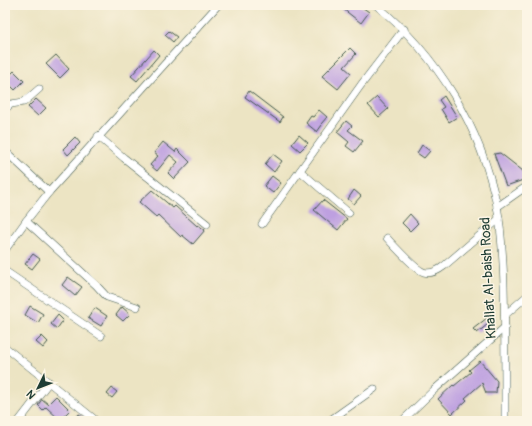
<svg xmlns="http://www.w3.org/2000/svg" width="532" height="426" viewBox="0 0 532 426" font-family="Pangolin,sans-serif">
<rect width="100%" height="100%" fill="#fcf5e5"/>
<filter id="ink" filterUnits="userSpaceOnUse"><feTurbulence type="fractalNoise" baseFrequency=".025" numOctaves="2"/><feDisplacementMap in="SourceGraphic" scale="8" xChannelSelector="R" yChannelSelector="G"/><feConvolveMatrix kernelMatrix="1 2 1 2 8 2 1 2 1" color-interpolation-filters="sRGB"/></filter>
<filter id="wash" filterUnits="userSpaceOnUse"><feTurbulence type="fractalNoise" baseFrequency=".012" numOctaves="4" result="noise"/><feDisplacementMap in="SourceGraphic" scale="16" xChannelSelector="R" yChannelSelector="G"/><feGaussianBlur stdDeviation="0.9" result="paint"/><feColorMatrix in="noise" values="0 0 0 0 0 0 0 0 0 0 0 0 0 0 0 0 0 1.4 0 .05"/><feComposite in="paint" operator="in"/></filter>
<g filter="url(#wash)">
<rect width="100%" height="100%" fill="#ece4c3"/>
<g id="blocks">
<g fill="#bea0e0">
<path d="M338,5H359L369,12L361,23Z"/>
<path d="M169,31L177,37L173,42L165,35Z"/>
<path d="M350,48L356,54L344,67L351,73L338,89L322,76Z"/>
<path d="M154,50L159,55L137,81L131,76Z"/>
<path d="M56,55L69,69L60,78L46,64Z"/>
<path d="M14,71L24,81L15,90L5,80Z"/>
<path d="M249,91L283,117L280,122L245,97Z"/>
<path d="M444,96L457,117L449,122L441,109L444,107L439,100Z"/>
<path d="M377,97L388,109L379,117L368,105Z"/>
<path d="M36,99L46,108L38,116L28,107Z"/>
<path d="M319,110L327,117L321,124L322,125L317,132L306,123L311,116L313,117Z"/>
<path d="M346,121L352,126L348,130L363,141L354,152L346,146L349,142L337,132Z"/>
<path d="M299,135L308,143L300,151L292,144Z"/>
<path d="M75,137L80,143L68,155L63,149Z"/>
<path d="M163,142L175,152L177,149L190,162L174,179L168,173L178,162L170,155L157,171L150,165L158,156L154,153Z"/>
<path d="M422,145L430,151L424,158L417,153Z"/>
<path d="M500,153L523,171L526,179L506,186L494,154Z"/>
<path d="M273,154L282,161L274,172L265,164Z"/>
<path d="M272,176L281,183L273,193L264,186Z"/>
<path d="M152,190L173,208L175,206L197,226L198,225L205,230L193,244L182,235L181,237L158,215L156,217L139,202Z"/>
<path d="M354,190L361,196L354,204L348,199Z"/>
<path d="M323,200L347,219L338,230L314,210Z"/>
<path d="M410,214L418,223L410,231L402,223Z"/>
<path d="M33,254L40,259L32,269L25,264Z"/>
<path d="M68,277L82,287L75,296L62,285Z"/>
<path d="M30,306L43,314L38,323L25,315Z"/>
<path d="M122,307L130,314L123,321L116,315Z"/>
<path d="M95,308L107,316L101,326L88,318Z"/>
<path d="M492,314L493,320L477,333L473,329Z"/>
<path d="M58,315L63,320L57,329L51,324Z"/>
<path d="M42,336L48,342L43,348L36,342Z"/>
<path d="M480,361L497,381L496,393H486L482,383L465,398L467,400L452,414L438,399L453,385L454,386L471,372L469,370Z"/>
<path d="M112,388L117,392L112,398L107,394Z"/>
<path d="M56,396L70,410L60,420L46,407L43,410L38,405L42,399L48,404Z"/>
<path d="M79,414L88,421H73Z"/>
</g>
</g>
</g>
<g filter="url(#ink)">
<use href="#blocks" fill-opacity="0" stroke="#3e5649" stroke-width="1"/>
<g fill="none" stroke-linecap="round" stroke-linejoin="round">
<g stroke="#3e5649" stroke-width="8">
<g id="minor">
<path d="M376,5C438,56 481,127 497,206C502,232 503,259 504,285C505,330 505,376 505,421"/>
<path d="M5,109L11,104L24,102L39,89"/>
<path d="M98,136L124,158L207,224"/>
<path d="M5,151L49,192"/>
<path d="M300,171L349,213"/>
<path d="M497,207L527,186"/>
<path d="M26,221L96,285L107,297L137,307"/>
<path d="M262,224L361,85L404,29"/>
<path d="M387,238C393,245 400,252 407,259C420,272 427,279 444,266L499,219"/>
<path d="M5,250L26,221L49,192L218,5"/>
<path d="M5,271L101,336"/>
<path d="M505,315L527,296"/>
<path d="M5,347L93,418L94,421"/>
<path d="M19,421L49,382"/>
<path d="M329,421L374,389"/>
<path d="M402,421L434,390L505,327"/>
</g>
</g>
<use href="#minor" stroke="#fff" stroke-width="7"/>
</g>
</g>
<g text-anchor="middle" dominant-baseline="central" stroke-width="3" stroke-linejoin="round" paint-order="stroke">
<g font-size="14" fill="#1f3d34" stroke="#fcf5e5">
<text transform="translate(488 278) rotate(-93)">Khallat Al-baish Road</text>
</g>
</g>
<rect width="532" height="426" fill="none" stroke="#fcf5e5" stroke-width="20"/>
<g transform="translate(38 388) rotate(227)" stroke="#fcf5e5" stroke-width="3" paint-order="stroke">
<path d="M0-3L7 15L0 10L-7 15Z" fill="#1f3d34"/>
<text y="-6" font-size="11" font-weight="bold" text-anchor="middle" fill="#1f3d34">N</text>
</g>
</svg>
